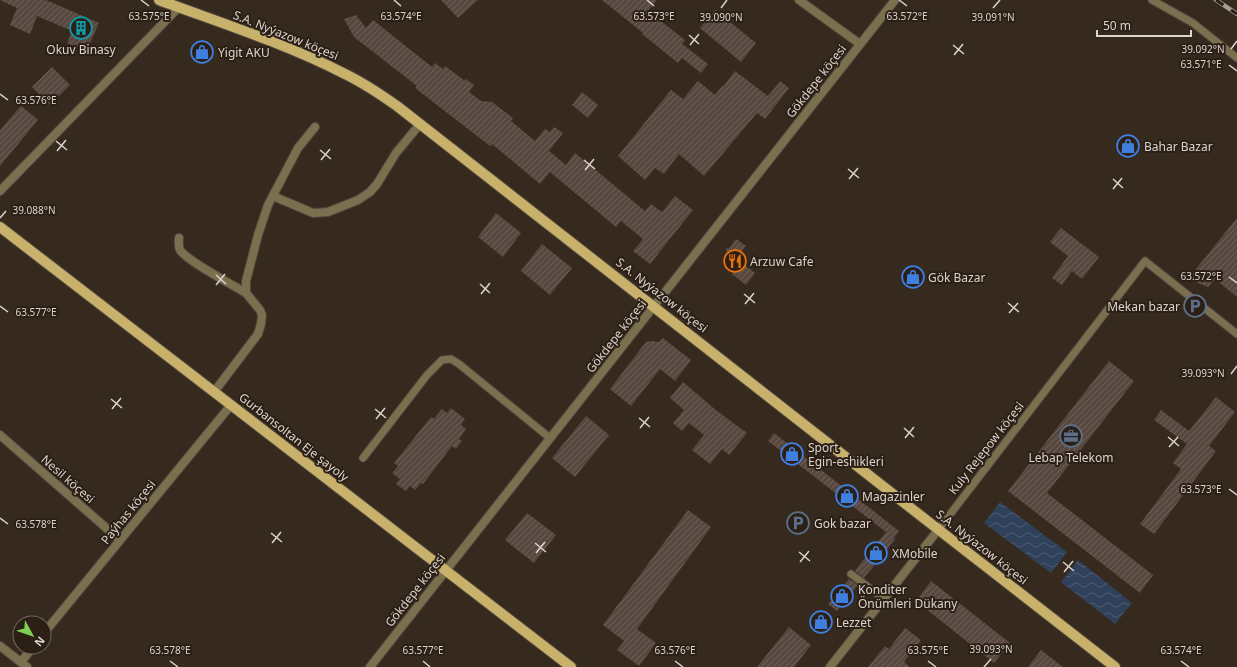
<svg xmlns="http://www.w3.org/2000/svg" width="1237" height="667" viewBox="0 0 1237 667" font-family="'Noto Sans',sans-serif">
<defs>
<pattern id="water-waves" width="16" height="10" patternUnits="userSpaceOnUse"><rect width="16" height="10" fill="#30415b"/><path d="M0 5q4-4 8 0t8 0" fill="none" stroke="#4d5c71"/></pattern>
<pattern id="building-hatch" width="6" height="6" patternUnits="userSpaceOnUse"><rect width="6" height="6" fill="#584840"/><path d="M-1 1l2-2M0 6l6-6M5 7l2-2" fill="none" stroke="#6f625a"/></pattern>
</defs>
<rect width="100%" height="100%" fill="#362a1f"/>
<g fill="url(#water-waves)">
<path d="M1000,502L1067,552L1051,573L984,523Z"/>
<path d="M1078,560L1132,603L1115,624L1061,582Z"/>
</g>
<g fill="url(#building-hatch)">
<path d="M0,0H46L99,23L86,52L67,43L72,31L37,16L30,34L10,25L17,8Z"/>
<path d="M441,0H478L458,18Z"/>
<path d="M602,0H657L648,11L685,40L682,44L708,64L701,73L682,58L678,63L642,34L643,33Z"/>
<path d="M715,10L756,43L741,62L700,28Z"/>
<path d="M356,15L366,28L373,20L432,67L435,63L443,69L445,66L465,81L466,79L474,85L469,92L481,101L492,102L513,118L511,121L535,141L545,129L550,132L554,127L563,133L549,151L566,165L575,153L645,211L651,204L662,212L675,196L693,210L650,264L633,251L643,239L621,221L616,227L550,172L540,184L492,144L490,146L415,88L417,86L354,37L344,19Z"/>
<path d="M52,67L70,85L50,105L32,87Z"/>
<path d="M735,71L768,96L780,81L789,88L765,119L757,113L704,176L679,154L664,174L655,168L645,180L618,156L671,90L683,99L698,81L715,95L722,86L723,87Z"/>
<path d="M582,92L598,105L588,118L572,105Z"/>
<path d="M21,106L38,120L0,166V130Z"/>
<path d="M496,213L521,233L503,257L478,237Z"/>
<path d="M1237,218V297L1215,279L1208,287L1188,279Z"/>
<path d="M1061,228L1099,257L1082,279L1072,271L1062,285L1052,278L1068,256L1050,242Z"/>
<path d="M736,239L746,246L738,256L743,259L741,262L755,273L746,285L732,274L735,270L730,267L729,269L726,247L729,249Z"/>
<path d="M542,244L572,268L550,295L521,271Z"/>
<path d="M663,338L691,360L675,381L660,369L631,406L610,389L646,342L651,341L659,342Z"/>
<path d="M1109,361L1134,381L1047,493L1153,575L1140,593L1008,491Z"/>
<path d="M683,382L717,411L747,433L729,455L722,449L710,464L692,450L704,435L689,423L682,431L673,423L684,410L670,398Z"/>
<path d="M1216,397L1235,412L1209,446L1216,451L1154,534L1140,524L1181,469L1173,463L1187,444L1154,420L1161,410L1189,431Z"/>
<path d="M451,408L465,419L461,425L466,429L459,439L462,441L456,449L452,446L423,484L421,483L415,490L410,486L406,491L396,484L400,479L392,473L398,466L394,463L431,417L434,419L442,409L447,413Z"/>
<path d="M586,416L609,435L575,477L552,458Z"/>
<path d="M774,433L899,531L894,538L895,539L864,578L855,571L856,569L886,532L768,441Z"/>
<path d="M688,510L711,527L637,629L656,643L639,666L617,650L624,641L603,625Z"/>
<path d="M527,513L556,535L534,563L505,540Z"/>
<path d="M849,579L858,585L837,611L828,604Z"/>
<path d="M931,581L1010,643L994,663L916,601Z"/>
<path d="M789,627L811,645L794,667H757Z"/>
<path d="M905,628L921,640L904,662L910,667H868L885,646L889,649Z"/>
<path d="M1041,650L1063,667H1028Z"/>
</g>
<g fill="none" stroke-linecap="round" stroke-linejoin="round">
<g stroke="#51453b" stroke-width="9">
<g id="service">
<path d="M1152,0L1193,23L1237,58"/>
<path d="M363,458L427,375L442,360L451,359L459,364L550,438"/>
<path d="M938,530L1145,261L1237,334"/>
<path d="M851,574L884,599"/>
</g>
</g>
<g stroke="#51453b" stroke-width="10">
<g id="minor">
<path d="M799,0L860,44"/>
<path d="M0,191L179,7"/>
<path d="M273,196L313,213L328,212L358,200L370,192L377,184L396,153L420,124"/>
<path d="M179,238C179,242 178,246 180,250C187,261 233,285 246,293"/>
<path d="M214,392L258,334L261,324L262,315L260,310L246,293V281L258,235L268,205L298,148L315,127"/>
<path d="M0,435L120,540"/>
<path d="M44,633L231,405"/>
<path d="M0,646L27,667"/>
<path d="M21,662L33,647"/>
<path d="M370,667L895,0"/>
<path d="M830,667L938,530"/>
</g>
</g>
<g stroke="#51453b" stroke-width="12">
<g id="primary">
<path d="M159,0C221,23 284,43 343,73C362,82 380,94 397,106C637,293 875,481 1115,667"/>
<path d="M0,227L571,667"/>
</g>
</g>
<use href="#service" stroke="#7a6f4e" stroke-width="7"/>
<use href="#minor" stroke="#7a6f4e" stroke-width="8"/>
<use href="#primary" stroke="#c7b16b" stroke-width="10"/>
<g stroke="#a79d95" stroke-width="4.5">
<path id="rail" d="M1216,0L1237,14"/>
</g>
<use href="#rail" stroke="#2c2016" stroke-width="3" stroke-dasharray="9" stroke-linecap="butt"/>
</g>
<path fill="none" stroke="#dcd4cd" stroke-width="1.5" d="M141,0L149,6M394,0L401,6M647,0L654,6M899,0L907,6M721,8L727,0M993,8L1000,0M689,35L699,44M690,45L699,34M953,45L964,54M1231,49L1237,41M954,55L963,44M1229,65L1237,71M0,94L8,100M56,141L67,150M320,150L331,159M57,151L66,140M321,160L330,149M584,160L595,169M848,169L859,178M585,170L594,159M849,179L858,168M1113,179L1123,188M1113,189L1122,178M0,218L6,211M216,275L226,284M1229,277L1237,283M480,284L490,293M216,285L225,274M481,294L490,283M744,294L755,303M1008,303L1019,312M745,304L754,293M0,306L8,312M1009,313L1018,303M1231,374L1237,366M111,399L122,408M112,409L121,398M375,409L386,418M639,418L650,427M376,419L385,408M640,428L649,417M904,428L914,437M1168,437L1179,446M905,438L914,427M1169,447L1178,437M1229,489L1237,495M0,518L8,524M271,533L282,542M272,543L281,532M535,543L546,552M799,552L810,561M536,553L545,542M800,562L809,551M1063,562L1074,571M1064,572L1073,561M170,661L178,667M423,661L430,667M675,661L683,667M928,661L936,667M1181,661L1189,667M984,667L991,659"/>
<defs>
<g id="building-ring" transform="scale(1.15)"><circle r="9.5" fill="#2c2016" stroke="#0f9aa8" stroke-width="1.5"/><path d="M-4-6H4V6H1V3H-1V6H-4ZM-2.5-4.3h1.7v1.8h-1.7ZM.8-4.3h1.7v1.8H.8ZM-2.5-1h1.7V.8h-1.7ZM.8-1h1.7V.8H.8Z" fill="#0f9aa8"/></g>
<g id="shop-ring" transform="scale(1.15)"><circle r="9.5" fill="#2c2016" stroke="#3f7fe0" stroke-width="1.5"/><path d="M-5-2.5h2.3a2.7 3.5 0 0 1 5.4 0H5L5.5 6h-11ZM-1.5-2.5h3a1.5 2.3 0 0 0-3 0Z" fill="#3f7fe0"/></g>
<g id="restaurant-ring" transform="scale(1.15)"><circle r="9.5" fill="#2c2016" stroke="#e8710a" stroke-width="1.5"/><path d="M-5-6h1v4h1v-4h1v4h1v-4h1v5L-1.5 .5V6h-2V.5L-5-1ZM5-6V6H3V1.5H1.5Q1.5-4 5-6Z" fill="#e8710a"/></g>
<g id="parking-ring" transform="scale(1.15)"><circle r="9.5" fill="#2c2016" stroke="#5c6f8a" stroke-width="1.5"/><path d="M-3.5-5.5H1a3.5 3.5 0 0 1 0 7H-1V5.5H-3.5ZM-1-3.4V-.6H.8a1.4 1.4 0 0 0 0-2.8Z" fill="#5c6f8a"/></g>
<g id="office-ring" transform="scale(1.15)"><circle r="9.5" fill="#2c2016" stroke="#5c6f8a" stroke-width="1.5"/><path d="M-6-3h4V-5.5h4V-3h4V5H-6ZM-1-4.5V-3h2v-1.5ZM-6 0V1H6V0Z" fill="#5c6f8a"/></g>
</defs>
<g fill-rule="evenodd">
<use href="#building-ring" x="81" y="28"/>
<use href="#shop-ring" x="202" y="52"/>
<use href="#shop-ring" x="1128" y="146"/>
<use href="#restaurant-ring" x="735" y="261"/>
<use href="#shop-ring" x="913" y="277"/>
<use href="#parking-ring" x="1195" y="306"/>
<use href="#office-ring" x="1071" y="436"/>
<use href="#shop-ring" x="792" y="454"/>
<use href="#shop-ring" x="847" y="496"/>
<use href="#parking-ring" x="798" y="523"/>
<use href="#shop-ring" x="876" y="553"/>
<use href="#shop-ring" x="842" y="596"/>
<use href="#shop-ring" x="821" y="622"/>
</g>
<g text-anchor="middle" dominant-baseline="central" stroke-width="4" stroke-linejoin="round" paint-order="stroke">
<g font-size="12" fill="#dcd4cd" stroke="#2c2016">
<text transform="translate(286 35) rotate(22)">S.A. Nyýazow köçesi</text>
<text transform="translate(816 81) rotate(-52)">Gökdepe köçesi</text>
<text transform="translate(662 295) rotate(38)">S.A. Nyýazow köçesi</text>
<text transform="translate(616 336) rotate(-52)">Gökdepe köçesi</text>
<text transform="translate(294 437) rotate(38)">Gurbansoltan Eje şayoly</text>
<text transform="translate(986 448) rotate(-52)">Kuly Rejepow köçesi</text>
<text transform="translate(68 479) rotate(41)">Nesil köçesi</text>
<text transform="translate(128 512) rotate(-51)">Paýhas köçesi</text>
<text transform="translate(982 547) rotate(38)">S.A. Nyýazow köçesi</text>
<text transform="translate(415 590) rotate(-52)">Gökdepe köçesi</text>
</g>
<g font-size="12" fill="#dcd4cd" stroke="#2c2016" text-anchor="start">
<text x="81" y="49" text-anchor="middle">Okuv Binasy</text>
<text x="218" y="52">Yigit AKU</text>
<text x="1144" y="146">Bahar Bazar</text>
<text x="750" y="261">Arzuw Cafe</text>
<text x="928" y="277">Gök Bazar</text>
<text x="1180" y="306" text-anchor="end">Mekan bazar</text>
<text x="808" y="447">Sport<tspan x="808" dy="14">Egin-eshikleri</tspan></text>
<text x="1071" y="457" text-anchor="middle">Lebap Telekom</text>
<text x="862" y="496">Magazinler</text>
<text x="814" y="523">Gok bazar</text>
<text x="892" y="553">XMobile</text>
<text x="858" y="589">Konditer<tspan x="858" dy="14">Önümleri Dükany</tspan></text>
<text x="836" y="622">Lezzet</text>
</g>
</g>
<g font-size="10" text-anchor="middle" fill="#dcd4cd" stroke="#2c2016" stroke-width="4" stroke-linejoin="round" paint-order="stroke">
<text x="149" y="20">63.575°E</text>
<text x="401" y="20">63.574°E</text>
<text x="654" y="20">63.573°E</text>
<text x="907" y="20">63.572°E</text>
<text x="721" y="21">39.090°N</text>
<text x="993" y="21">39.091°N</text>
<text x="1203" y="53">39.092°N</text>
<text x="1201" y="68">63.571°E</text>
<text x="36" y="104">63.576°E</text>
<text x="34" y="214">39.088°N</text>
<text x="1201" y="280">63.572°E</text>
<text x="36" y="316">63.577°E</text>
<text x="1203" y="377">39.093°N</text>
<text x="1201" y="493">63.573°E</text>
<text x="36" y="528">63.578°E</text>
<text x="991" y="653">39.093°N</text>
<text x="170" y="654">63.578°E</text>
<text x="423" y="654">63.577°E</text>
<text x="675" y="654">63.576°E</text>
<text x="928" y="654">63.575°E</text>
<text x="1181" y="654">63.574°E</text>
</g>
<g transform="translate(32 635) rotate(130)"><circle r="19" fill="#2c2016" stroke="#72685f"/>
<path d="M0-3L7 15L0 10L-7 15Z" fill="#7fd052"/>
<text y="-6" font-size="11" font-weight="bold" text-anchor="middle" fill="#dcd4cd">N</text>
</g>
<path d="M1097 30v6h94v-6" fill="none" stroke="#dcd4cd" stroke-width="2"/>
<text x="1103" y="30" font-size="12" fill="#dcd4cd" stroke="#2c2016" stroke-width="3" paint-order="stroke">50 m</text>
</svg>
